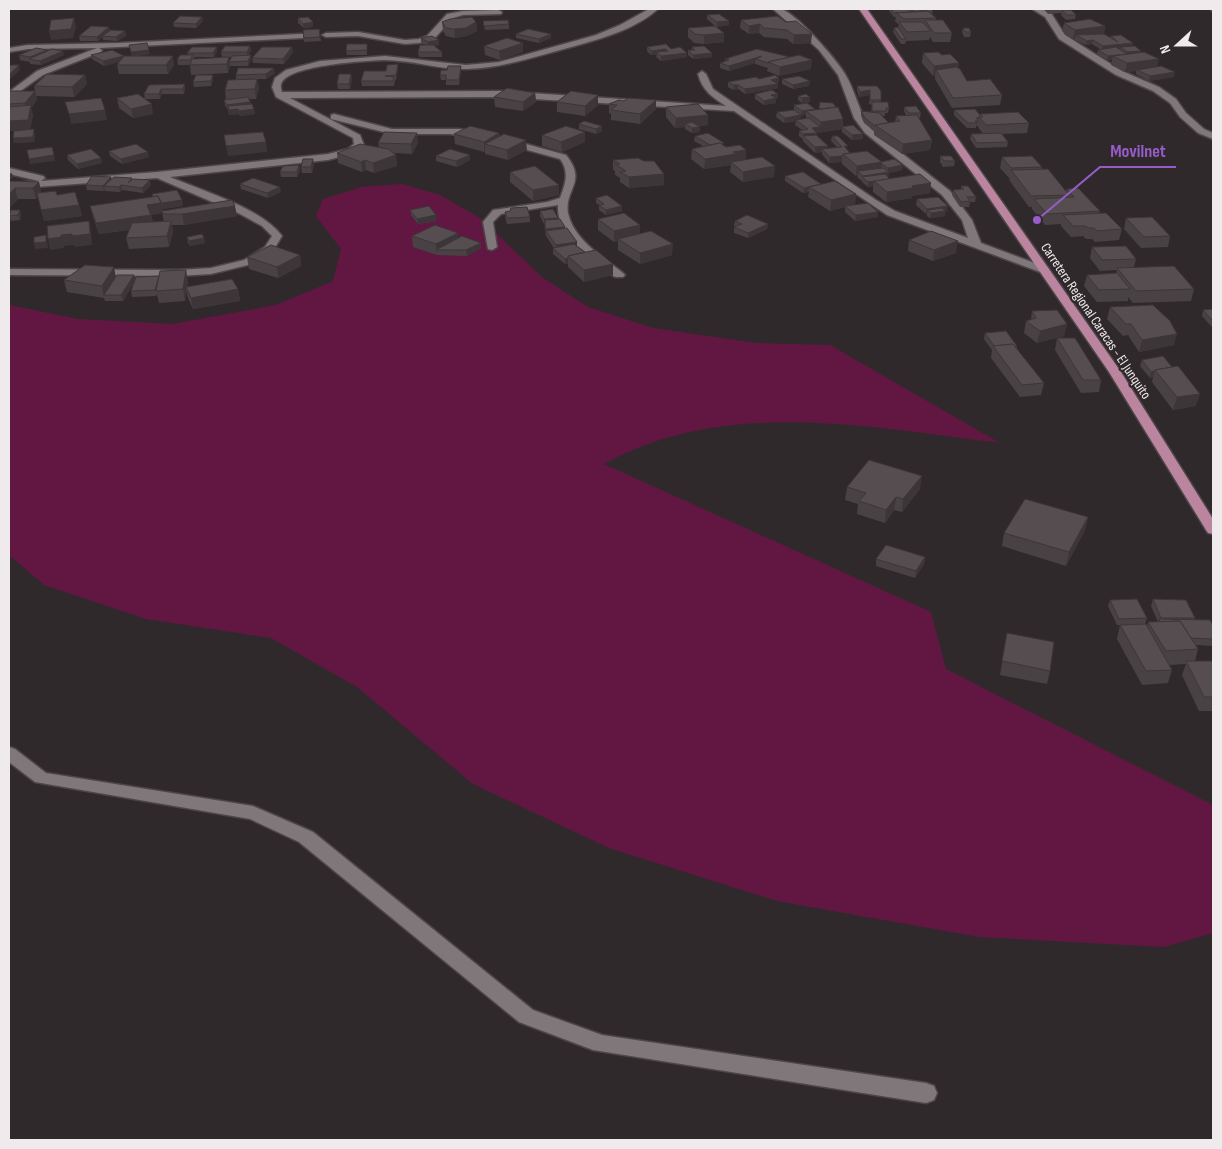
<svg xmlns="http://www.w3.org/2000/svg" width="1222" height="1149" viewBox="0 0 1222 1149" font-family="'Sofia Sans Condensed',sans-serif">
<rect width="100%" height="100%" fill="#30292c"/>
<path fill="#621742" d="M402,184L440,195L480,218L543,278L588,307L653,328L756,343L830,345L1000,443C870,427 725,397 604,464L931,612L946,669L1213,805V933L1164,947L979,937L777,901L609,848L473,784L357,687L271,638L146,619L44,585L9,555V305L78,319L173,324L276,305L333,281L341,249L316,216L323,199L362,187Z"/>
<g fill="none" stroke-linecap="round" stroke-linejoin="round">
<g stroke="#4c4649" stroke-width="3">
<g id="street">
<path d="M649,9H658C636,29 603,38 575,46C540,55 504,68 468,69C440,70 412,60 384,60C364,61 292,65 282,82C280,85 281,89 282,92L501,91L726,106C712,97 702,90 698,74L702,71L706,74L713,89L876,200L895,211L968,238L962,220L942,195L865,133L854,118L838,75L819,50L773,9C774,9 780,8 781,9C796,13 836,59 845,74C856,92 858,111 871,129L950,191L972,220L981,243L1048,268L1049,270L1048,272H1040L887,215L734,111L501,97L290,98L360,135L364,145L354,153L328,160L170,177C203,191 261,208 282,236L273,251L252,264L211,274L178,276L9,275V269L178,270L211,268L244,260L265,247L272,236L262,226L240,214L157,178L9,189V183L39,181L9,174V168L43,176L45,178L41,181L157,172L328,154L348,149L354,144L353,138L276,97L272,87L275,78L286,70L320,61L385,56L466,65L499,62L596,35L620,25Z"/>
<path d="M1032,9H1041L1051,13L1065,35L1122,71L1159,87L1176,99L1186,113L1204,129L1213,133V139L1198,133L1180,117L1170,103L1153,91L1116,75L1059,39L1045,17Z"/>
<path d="M498,10L502,12L501,14L463,15L453,18L433,40L419,43L405,44L358,36L326,37L322,35L326,33L358,32L405,40L419,39L427,36L447,14L463,11Z"/>
<path d="M300,34H303V38L99,48L102,50L101,52L43,75L9,99V92L37,71L97,48L28,49L9,52V48L28,45L119,43Z"/>
<path d="M334,114L392,129H459L478,132L483,135L478,138L450,134H392L331,119V115Z"/>
<path d="M508,139L566,155C588,182 564,189 568,213C573,239 604,258 623,273L625,275L623,277H615C593,260 556,237 558,205L501,214L493,222L497,247L492,250L488,249L483,222L493,210L547,202L560,198C565,184 570,172 560,159L505,144V140Z"/>
<path d="M9,747L15,749L46,773L253,806L313,832L533,1010L602,1035L926,1083L934,1086L937,1093L934,1100L926,1103L593,1050L519,1022L299,842L250,819L35,782L9,762Z"/>
</g>
</g>
<g stroke="#4c4649" stroke-width="3">
<path id="primary" d="M859,9H867L1121,372L1213,519V534L1208,533L1206,530L1109,372Z"/>
</g>
<use href="#street" fill="#7f777a" fill-rule="evenodd"/>
<use href="#primary" fill="#bb859f" fill-rule="evenodd"/>
</g>
<g fill="#494245" fill-rule="evenodd">
<path d="M887,9H920L922,11V9L933,12L932,14L936,18V20L952,33L950,42H933L930,37L929,40L906,41L905,44H901L893,32L894,28H898L899,25L895,21L896,17H894L889,11V10Z"/>
<path d="M1044,9H1062V10L1076,15L1075,19L1066,20L1061,15L1062,13L1048,14Z"/>
<path d="M1209,9H1213V12H1211Z"/>
<path d="M707,15L729,25L717,27L724,42L704,44L694,43L688,37V28L715,26L707,19Z"/>
<path d="M777,16L811,43L793,44L787,39L764,37L759,33L749,34L740,28L741,20Z"/>
<path d="M202,17L203,21L196,28L174,27L173,23Z"/>
<path d="M298,18L313,22V27L304,28L298,23Z"/>
<path d="M483,21L509,24V29L485,30Z"/>
<path d="M442,22H476L477,31L467,36L455,38L446,36L443,31Z"/>
<path d="M1064,23L1105,26L1104,34L1110,38L1111,36L1133,46L1141,51V52L1157,66L1174,77L1149,81L1136,74V71L1125,72L1111,65L1112,60H1107L1097,54L1098,50L1100,49L1092,44L1086,45L1075,40V39H1073L1062,31Z"/>
<path d="M109,27L110,31H125L126,36L117,41L103,40V37L98,41H80L79,36Z"/>
<path d="M963,28L971,32L970,37H964L962,32Z"/>
<path d="M319,29L321,41L304,42L303,30Z"/>
<path d="M516,34H551V38L539,43L516,38Z"/>
<path d="M421,38L439,45L434,46L442,52V57H419L418,52L424,45L421,42Z"/>
<path d="M523,43V52L500,60L485,55L484,46Z"/>
<path d="M367,44V55H347L346,51Z"/>
<path d="M129,45L150,54L137,56L174,65L168,74H119L117,65L119,62L104,66L92,59L91,55L124,56H132Z"/>
<path d="M250,46L251,51L248,56L251,55V60L248,66H230L228,73L191,75L190,65H178L177,60L188,55L187,53L217,51L214,57H194V59L230,61L232,57H222L221,52Z"/>
<path d="M647,47L671,49L687,53V57L661,61L656,57L657,55H651L647,51Z"/>
<path d="M692,47L712,53V57L693,59L688,55V50H692Z"/>
<path d="M757,49L811,69L779,76L767,71L768,68L755,64V63L729,71L720,68V63L725,62V59Z"/>
<path d="M47,50L48,51L64,55L41,65L30,64V62L20,60L19,55Z"/>
<path d="M293,52L284,64L253,63L252,58Z"/>
<path d="M923,53L942,55L959,63L958,68L967,81L1002,95L1000,105L952,108L935,79V75L933,76L922,63Z"/>
<path d="M398,64V69L396,80H395L394,86H362L361,81L386,71Z"/>
<path d="M461,66V71L459,85H446V80H441L440,75L447,70Z"/>
<path d="M275,73L266,79H257L259,88L256,99H249L255,114L240,116L239,114L229,115L228,110L225,105L224,100H226L225,90L236,79V75Z"/>
<path d="M351,74L352,79L350,89H338L337,84Z"/>
<path d="M85,75L87,84L74,97L36,96L37,100L31,108L33,115L30,129L35,134L34,142L14,143V131H9V93L35,91L34,86Z"/>
<path d="M759,79L779,82L777,83L778,84V88L745,94L738,89L733,90L728,87V82Z"/>
<path d="M782,79L809,86L793,89L782,84Z"/>
<path d="M213,80L211,86L194,87L193,82Z"/>
<path d="M185,84V89L184,94H162L160,99H145L144,94L149,85Z"/>
<path d="M857,86L881,91V102L889,108L888,113H885V116H881L889,123L895,122L896,116L906,115L904,111V107L921,113L920,118H918L932,140L930,150L902,154L874,135V131L864,123L861,116V111L871,112L872,105L869,104L870,95L859,97L857,90Z"/>
<path d="M535,93L536,102L523,111L495,107L494,97Z"/>
<path d="M755,94L778,98L776,99V103L764,105L755,99Z"/>
<path d="M598,95V105L585,116L557,112V102Z"/>
<path d="M798,96L810,102L802,103L798,100Z"/>
<path d="M117,98L153,114L133,118L119,108Z"/>
<path d="M624,101L656,109L640,124L611,120V114L609,113V104Z"/>
<path d="M820,102L836,107L843,119V127L863,134V139L852,140L842,132V129L817,133V135L828,146V148L837,147L831,141L832,136L850,153L881,162L903,165L902,170L889,173L888,177L890,179L930,193L912,196V198L886,202L873,192V186L868,187L862,182V181L857,177L858,176H856L842,164V162L829,163L822,154V152L815,153L803,141V139L799,136V131L802,130L795,125L796,121L784,123L776,117L777,112L794,110V105L815,109V110H819ZM801,115H806V119L800,120Z"/>
<path d="M666,107L708,115V125L699,126L700,127V132L692,133L685,129V127L675,128L666,117Z"/>
<path d="M954,110L980,115V114L1029,123L1027,133L1002,134L1008,142L1007,147L976,148L970,139L971,134H983L978,127V126H976V128H967L954,115Z"/>
<path d="M579,124L602,126V131L596,134L579,129Z"/>
<path d="M585,132V142L562,152L542,146V135Z"/>
<path d="M499,133L500,137L527,150L508,160L485,154V151L484,152L455,144L454,134Z"/>
<path d="M695,136L726,147L746,150V160L774,177L743,182L730,172L731,165L704,169L691,159L692,149L703,146L694,141Z"/>
<path d="M378,143H418L412,154L393,153L396,155L397,166L374,173L366,170L362,172L338,163L337,153L379,148Z"/>
<path d="M109,151L149,157L122,164L110,156Z"/>
<path d="M67,155L102,163L78,169L68,160Z"/>
<path d="M470,155V160L457,167L436,161V156Z"/>
<path d="M940,156L955,161L954,166L943,167L940,162Z"/>
<path d="M1002,157L1042,167V169L1066,191L1067,189L1100,211L1099,213L1122,229L1119,240L1095,242L1092,239H1086L1083,236L1071,237L1061,226V224L1045,225L1032,209V207H1029L1009,180L1010,179L1000,168Z"/>
<path d="M613,160L664,185L629,188L620,182V178L615,175V171L613,170Z"/>
<path d="M314,164L312,173H302L301,167Z"/>
<path d="M299,165L300,171L297,177H281L280,172Z"/>
<path d="M510,172L559,185V195L533,201L510,182Z"/>
<path d="M785,176L821,184L856,194L855,204L851,205L878,212V217L855,221L845,212V207L830,211L808,197L809,192L803,193L785,181Z"/>
<path d="M132,178V179L151,185L143,193L122,190L120,192L105,191V190L104,191L87,190L86,185L112,179Z"/>
<path d="M9,181L39,182L41,193L57,195L79,205L82,216L44,221L38,196L36,199H18L9,208Z"/>
<path d="M240,184L281,192L268,198L241,189Z"/>
<path d="M961,186L976,197L975,202H970L969,207H960L952,195L953,190H961Z"/>
<path d="M152,194L182,200L183,206L163,209L162,206L163,210L237,216L184,225H172L173,232L169,247L129,249L126,238L129,230L99,234L93,217L90,206L152,197ZM162,213L164,222H153L151,215Z"/>
<path d="M596,198L622,211L606,215L599,210V205L596,203Z"/>
<path d="M917,199L947,212H945V216L930,218L927,216V214H926L916,205Z"/>
<path d="M20,210L21,215L20,220L11,221L9,216Z"/>
<path d="M410,210L437,221L418,224L411,215Z"/>
<path d="M540,211L558,219L565,227V228L577,242V246L613,275L584,282L568,267V264H565L553,254V248H554L546,236V234L545,235V224H544L540,216Z"/>
<path d="M505,212L530,217V222L507,224L505,217Z"/>
<path d="M1126,218L1170,236L1168,247L1141,248L1124,229Z"/>
<path d="M598,219L640,234L672,255L640,264L618,250V241L614,242L598,230Z"/>
<path d="M735,221L768,224L767,229L748,238L734,233V227H735L734,226Z"/>
<path d="M458,233V238L481,243V248L467,256L437,255L413,247L412,236Z"/>
<path d="M187,237L204,238L205,243L190,246L188,243Z"/>
<path d="M909,240L956,253L933,261L908,251Z"/>
<path d="M1092,247L1136,259L1134,267L1194,289L1191,301L1133,303L1128,297V301L1097,302L1084,286L1087,275L1116,274L1117,270L1100,271L1090,258Z"/>
<path d="M300,255L301,266L278,278L249,269L247,257Z"/>
<path d="M134,275L135,280L188,281L187,287L238,289L240,301L193,309L188,298L186,290L185,301L159,303L157,294L156,296L132,297L131,291L133,284L123,301H105L104,298L67,292L64,280Z"/>
<path d="M1110,307L1174,345L1139,352L1128,335L1123,336L1107,319Z"/>
<path d="M1213,309V326H1211L1202,316L1203,310Z"/>
<path d="M1032,311L1067,324L1064,336L1037,343L1024,333L1026,321L1031,319Z"/>
<path d="M985,333L1017,346V349L1044,383L1041,395L1020,397L991,358L992,350L984,339Z"/>
<path d="M1057,338L1101,380L1099,392L1081,393L1055,350Z"/>
<path d="M1163,356L1196,406L1173,410L1152,382L1153,377L1150,378L1140,366L1142,360Z"/>
<path d="M847,487L920,489L902,512L894,510L885,523L857,514L858,504L845,500Z"/>
<path d="M1088,517L1085,530L1066,566L1002,546L1004,533Z"/>
<path d="M925,557L924,564L915,578L876,566V559Z"/>
<path d="M1153,599L1195,618V620L1213,625V646L1196,645L1198,649L1195,661H1213V711H1199L1182,675L1186,664L1169,665L1172,670L1168,683L1142,685L1117,639L1120,625H1117L1108,606L1110,600L1147,618L1145,624L1147,627L1148,622H1158L1151,606Z"/>
<path d="M1007,633L1050,671L1047,684L1000,675Z"/>
</g>
<g fill="#3c3638">
<path d="M202,17L203,21L196,28V24Z"/>
<path d="M74,18L76,27L73,38L51,40L49,31Z"/>
<path d="M729,21V25L717,27V22Z"/>
<path d="M313,22V27L304,28L303,24Z"/>
<path d="M476,22L477,31L467,36L455,38L454,29Z"/>
<path d="M760,24L759,33L749,34V26Z"/>
<path d="M1105,26L1104,35H1076L1075,39H1073L1075,30Z"/>
<path d="M109,27L110,31L102,36L103,37L98,41L97,37Z"/>
<path d="M125,31L126,36L117,41L116,37Z"/>
<path d="M724,33V42L704,44V35Z"/>
<path d="M551,34V38L539,43V39Z"/>
<path d="M812,34L811,43L793,44L794,35Z"/>
<path d="M439,40V45L428,47V42Z"/>
<path d="M1093,40L1092,44L1086,45L1087,41Z"/>
<path d="M523,43V52L500,60L499,51Z"/>
<path d="M1133,43L1132,48L1121,47V49L1102,50L1103,46Z"/>
<path d="M250,46L251,51L247,57V52Z"/>
<path d="M217,47V51L214,57L213,53Z"/>
<path d="M292,47L293,52L284,64L283,59Z"/>
<path d="M665,49V54L657,52V55H651L652,51Z"/>
<path d="M47,50L48,54L30,59V57Z"/>
<path d="M149,50L150,54L132,56L131,52Z"/>
<path d="M63,51L64,55L41,65L40,61Z"/>
<path d="M1141,51L1140,55L1126,57L1127,52Z"/>
<path d="M687,53V57L661,61V56Z"/>
<path d="M712,53V57L693,59V55Z"/>
<path d="M1127,54L1113,56L1112,60H1107L1108,56Z"/>
<path d="M251,55V60L248,66V61Z"/>
<path d="M124,56V61L104,66L103,61Z"/>
<path d="M173,56L174,65L168,74L166,65Z"/>
<path d="M762,56L756,59L755,63L729,71V66Z"/>
<path d="M229,57L230,67L228,73L227,64Z"/>
<path d="M1159,59L1157,68L1137,70L1136,71L1125,72L1127,63Z"/>
<path d="M812,60L811,69L779,76L780,67Z"/>
<path d="M959,63L957,73L936,70L935,75L933,76L934,66Z"/>
<path d="M398,64V69L396,80V75Z"/>
<path d="M19,65L20,70L9,80V75Z"/>
<path d="M461,66V71L459,85V80Z"/>
<path d="M274,68L275,73L266,79V74Z"/>
<path d="M1175,72L1174,77L1149,81L1150,76Z"/>
<path d="M351,74L352,79L350,89L349,84Z"/>
<path d="M85,75L87,84L74,97L72,87Z"/>
<path d="M213,75V80L211,86V81Z"/>
<path d="M779,78V82L771,85V80Z"/>
<path d="M257,79L259,88L256,99L255,89Z"/>
<path d="M810,81L809,86L793,89V85Z"/>
<path d="M185,84V89L184,94L183,89Z"/>
<path d="M778,84V88L745,94V89Z"/>
<path d="M734,85H738V89L733,90Z"/>
<path d="M161,89L162,94L160,99L159,94Z"/>
<path d="M870,90V95L859,97L860,92Z"/>
<path d="M35,91L37,100L31,108L33,115L30,130L9,131V121L27,113L25,103Z"/>
<path d="M535,93L536,102L523,111V102Z"/>
<path d="M778,94V98L776,99V103L764,105V101L771,95Z"/>
<path d="M598,95V105L585,116V106Z"/>
<path d="M810,97V102L802,103V98Z"/>
<path d="M656,100V109L640,124V114Z"/>
<path d="M250,102L251,107L238,109L239,114L229,115L227,105Z"/>
<path d="M152,104L153,114L133,118L131,109Z"/>
<path d="M254,109L255,114L240,116L239,111Z"/>
<path d="M815,109L814,114L806,111V115L801,116L802,111Z"/>
<path d="M105,110L107,120L71,124L69,114Z"/>
<path d="M708,115V125L690,127L685,124V127L675,128L676,118Z"/>
<path d="M801,115L800,120L784,123L785,118Z"/>
<path d="M843,119L842,129L817,133V138L803,136V134L812,128L820,127L821,122Z"/>
<path d="M602,126V131L596,134V129Z"/>
<path d="M700,127V132L692,133V128Z"/>
<path d="M34,129L35,134L34,142L14,143L13,138Z"/>
<path d="M585,132V142L562,152L561,142Z"/>
<path d="M417,133L418,143L412,154L411,144Z"/>
<path d="M499,133L500,143L485,144V151L484,152V142Z"/>
<path d="M863,134V139L852,140V135Z"/>
<path d="M526,140L527,150L508,160L507,150Z"/>
<path d="M932,140L930,150L902,154L903,144Z"/>
<path d="M266,142L267,152L228,156L226,146Z"/>
<path d="M828,146V151L822,149V152L815,153V147Z"/>
<path d="M746,150V160L731,162V165L704,169L705,159Z"/>
<path d="M148,152L149,157L122,164L121,159Z"/>
<path d="M54,155L55,161L30,164L29,159Z"/>
<path d="M396,155L397,166L374,173L373,163Z"/>
<path d="M470,155V160L457,167L456,161Z"/>
<path d="M842,156V162L829,163L830,157Z"/>
<path d="M101,158L102,163L78,169L77,164Z"/>
<path d="M313,159L314,164L312,173L311,167Z"/>
<path d="M365,160L366,170L362,172L361,162Z"/>
<path d="M882,162L881,172L858,171V176H856L857,166Z"/>
<path d="M299,165L300,171L297,177V172Z"/>
<path d="M903,165L902,170L889,173L888,178L863,177V176L887,173L888,168Z"/>
<path d="M775,166L774,177L743,182V172Z"/>
<path d="M12,173L13,178L9,180V174Z"/>
<path d="M664,174V185L629,188V177Z"/>
<path d="M111,177L113,182L104,186L105,190L104,191L103,186Z"/>
<path d="M150,180L151,185L143,193L142,188Z"/>
<path d="M874,181L873,186L868,187V182Z"/>
<path d="M39,182L41,192L36,199L33,188Z"/>
<path d="M931,183L930,193L912,196V198L886,202L887,192L912,186Z"/>
<path d="M121,185L122,190L120,192L119,187Z"/>
<path d="M559,185V195L533,201V190Z"/>
<path d="M280,187L281,192L268,198L267,193Z"/>
<path d="M809,187V192L803,193L804,188Z"/>
<path d="M15,188L18,199L9,208V195Z"/>
<path d="M856,194L855,204L830,211L831,200Z"/>
<path d="M161,200L163,213L162,211V213L151,215L154,226L99,234L96,223Z"/>
<path d="M182,200L183,206L163,209L162,203Z"/>
<path d="M79,205L82,216L44,221L41,210Z"/>
<path d="M235,206L237,216L184,225L182,214Z"/>
<path d="M622,206V211L606,215V210Z"/>
<path d="M948,206L947,212H945V216L930,218L931,213L928,210L927,214H926L927,209Z"/>
<path d="M20,210L21,215L20,220L18,215Z"/>
<path d="M878,212V217L855,221L856,215Z"/>
<path d="M436,215L437,221L418,224L417,219Z"/>
<path d="M558,218V223L544,224V219Z"/>
<path d="M89,221L91,232L92,245L74,247V245L64,246V248L50,250L48,239Z"/>
<path d="M171,221L173,232L169,247L167,236Z"/>
<path d="M768,224L767,229L748,238V233Z"/>
<path d="M640,225V236L618,239V241L614,242V231Z"/>
<path d="M565,227V233L546,231V234L545,235V229Z"/>
<path d="M458,233L459,244L436,250L437,255L436,244Z"/>
<path d="M46,235L48,248L35,249L34,243Z"/>
<path d="M204,238L205,243L190,246L189,241Z"/>
<path d="M958,241L956,253L933,261L934,250Z"/>
<path d="M577,242V247L556,250V245Z"/>
<path d="M481,243V248L467,256L466,250Z"/>
<path d="M673,244L672,255L640,264V253Z"/>
<path d="M300,255L301,266L278,278L277,267Z"/>
<path d="M568,258V264H565V259Z"/>
<path d="M613,264V275L584,282V270Z"/>
<path d="M114,267L116,278L104,295V298L102,286Z"/>
<path d="M186,270L188,281L187,289L186,287V290L185,301L183,289Z"/>
<path d="M134,275L135,281L123,301L121,295Z"/>
<path d="M238,289L240,301L193,309L191,298Z"/>
<path d="M1067,324L1064,336L1037,343L1040,331Z"/>
<path d="M1177,334L1174,345L1139,352L1142,340Z"/>
<path d="M1155,371L1153,377L1150,378L1151,372Z"/>
<path d="M1200,394L1196,406L1173,410L1177,397Z"/>
<path d="M922,476L920,489L902,512L903,499Z"/>
<path d="M896,497L894,510L885,523L886,510Z"/>
<path d="M1088,517L1085,530L1066,566L1069,552Z"/>
<path d="M925,557L924,564L915,578L916,571Z"/>
</g>
<g fill="#554d50" stroke="#3c3638">
<path d="M891,9H908L911,12L894,13Z"/>
<path d="M912,9H920L922,11L914,12Z"/>
<path d="M922,9H931L933,12H930L928,11H924Z"/>
<path d="M1062,10H1071L1076,15H1067Z"/>
<path d="M928,11L936,18L904,19L896,13Z"/>
<path d="M719,14L729,21L717,22L707,15Z"/>
<path d="M180,16L202,17L196,24L173,23Z"/>
<path d="M777,16L786,22L796,21L812,34L794,35L787,30L764,28L760,24L749,26L741,20Z"/>
<path d="M308,17L313,22L303,24L298,18Z"/>
<path d="M472,17L476,22L466,28L454,29L446,28L442,22L450,19Z"/>
<path d="M74,18L71,29L49,31L51,20Z"/>
<path d="M1090,19L1105,26L1075,30L1064,23Z"/>
<path d="M508,20L509,24L484,26L483,21Z"/>
<path d="M925,20H943L952,33H934Z"/>
<path d="M899,22H922L931,31L907,32Z"/>
<path d="M91,26L109,27L97,37L79,36Z"/>
<path d="M715,26L724,33L704,35L695,34L688,28Z"/>
<path d="M898,27L906,39H901L894,28Z"/>
<path d="M963,28H969L971,32H965Z"/>
<path d="M319,29L320,37L304,38L303,30Z"/>
<path d="M528,29L551,34L539,39L516,34Z"/>
<path d="M111,30L125,31L116,37L102,36Z"/>
<path d="M1104,34L1118,42L1111,36L1121,35L1133,43L1103,46L1093,40L1087,41L1076,35Z"/>
<path d="M432,36L439,40L428,42L421,38Z"/>
<path d="M507,38L523,43L499,51L484,46Z"/>
<path d="M147,43L149,50L131,52L129,45Z"/>
<path d="M347,44H367V50L346,51Z"/>
<path d="M666,44L671,49L680,47L687,53L661,56L657,52L668,51L665,49L652,51L647,47Z"/>
<path d="M420,45H433L442,52H418Z"/>
<path d="M225,46H250L247,52H221Z"/>
<path d="M704,46L712,53L693,55L688,50H695L692,47Z"/>
<path d="M1135,46L1141,51L1127,52L1121,47Z"/>
<path d="M192,47H217L213,53H187Z"/>
<path d="M262,47H292L283,59L252,58Z"/>
<path d="M1116,47L1127,54L1108,56L1098,50Z"/>
<path d="M36,48L47,50L30,57L19,55Z"/>
<path d="M52,49L63,51L40,61L29,59Z"/>
<path d="M757,49L790,57L768,62V63L756,59L762,56L729,66L720,63L729,60L725,59Z"/>
<path d="M112,50L124,56L103,61L91,55Z"/>
<path d="M938,52L942,55L950,54L959,63L934,66L923,53Z"/>
<path d="M1144,52L1159,59L1127,63L1113,56Z"/>
<path d="M180,55H193L190,60H177Z"/>
<path d="M251,55L248,61L229,62L232,56Z"/>
<path d="M799,55L812,60L780,67L768,62Z"/>
<path d="M124,56H173L166,65H117Z"/>
<path d="M229,57L227,64L190,65L192,59Z"/>
<path d="M398,64L396,75L385,76L394,77L393,81H361L364,71H386L387,65Z"/>
<path d="M11,65H19L9,75V67Z"/>
<path d="M448,66H461L459,80H446V75H440L441,70H447Z"/>
<path d="M1161,66L1175,72L1150,76L1137,70Z"/>
<path d="M956,67L960,69L967,81L990,79L1002,95L953,98L936,70Z"/>
<path d="M238,68H274L266,74L236,75Z"/>
<path d="M47,74L85,75L72,87L34,86Z"/>
<path d="M339,74H351L349,84H337Z"/>
<path d="M196,75H213L211,81L193,82Z"/>
<path d="M775,75L779,78L771,80L778,84L745,89L738,85H734L728,82L756,77L759,79Z"/>
<path d="M799,76L810,81L793,85L782,79Z"/>
<path d="M257,79L255,89L225,90L228,80Z"/>
<path d="M185,84L183,89H161L159,94H144L149,85Z"/>
<path d="M857,86H877L881,91V100H870V90L860,92Z"/>
<path d="M507,88L535,93L523,102L494,97Z"/>
<path d="M772,90L778,94L771,95L776,98L764,101L755,94Z"/>
<path d="M11,91H35L25,103L9,104V93Z"/>
<path d="M571,91L598,95L585,106L557,102Z"/>
<path d="M138,94L152,104L131,109L117,98Z"/>
<path d="M806,94L810,97L802,98L798,96Z"/>
<path d="M248,97L250,102L227,105L224,100Z"/>
<path d="M101,98L105,110L69,114L65,102Z"/>
<path d="M628,98L656,100L640,114L611,110L617,105L609,104L619,100L624,101Z"/>
<path d="M820,102L833,103L836,107L821,109L819,108Z"/>
<path d="M872,102H888L889,108H886V111H872Z"/>
<path d="M807,103L815,109L802,111L794,105Z"/>
<path d="M252,104L254,109L239,111L238,109L229,110L228,106Z"/>
<path d="M698,104L708,115L676,118L666,107Z"/>
<path d="M31,105L28,120L9,121V107Z"/>
<path d="M916,106L921,113H909L904,107Z"/>
<path d="M838,107L843,119L821,122L806,111Z"/>
<path d="M975,109L980,115L979,118H976L979,121H975L977,123H968L954,110Z"/>
<path d="M794,110L801,115L785,118L777,112Z"/>
<path d="M861,111L879,113L889,123L875,125V126L865,118Z"/>
<path d="M1018,112L1029,123L986,125L979,117H983L980,114Z"/>
<path d="M917,115L932,140L903,144L875,125L900,121L896,116Z"/>
<path d="M809,118L820,127L812,128L817,133L803,134L799,131L808,129L796,120Z"/>
<path d="M584,121L602,126L596,129L579,124Z"/>
<path d="M692,122L700,127L692,128L685,124Z"/>
<path d="M853,125L863,134L852,135L842,127Z"/>
<path d="M470,126L499,133L484,142L454,134Z"/>
<path d="M566,126L585,132L561,142L542,135Z"/>
<path d="M34,129L33,137L13,138L14,131Z"/>
<path d="M263,132L266,142L226,146L224,135Z"/>
<path d="M384,132L417,133L411,144L378,143Z"/>
<path d="M708,133L724,143L721,144L720,143L710,145L695,136Z"/>
<path d="M1001,133L1008,142L977,143L971,134Z"/>
<path d="M504,134L526,140L507,150L485,144Z"/>
<path d="M816,135L828,146L815,147L803,136Z"/>
<path d="M832,136H838L848,146H844L850,153L843,154L842,156L830,157L822,149L842,147Z"/>
<path d="M720,143L726,147L740,145L746,150L733,152L736,154L705,159L692,149Z"/>
<path d="M136,144L148,152L121,159L109,151Z"/>
<path d="M360,144L388,149L396,155L373,163L365,160L361,162L337,153Z"/>
<path d="M52,147L54,155L29,159L27,150Z"/>
<path d="M91,149L101,158L77,164L67,155Z"/>
<path d="M450,149L470,155L456,161L436,156Z"/>
<path d="M867,151L882,162L857,166L843,154Z"/>
<path d="M940,156H951L955,161H944Z"/>
<path d="M1032,156L1042,167L1011,168L1002,157Z"/>
<path d="M762,157L775,166L743,172L731,162Z"/>
<path d="M638,158L644,161H654L664,174L629,177L620,172L626,171L615,164H620L613,160Z"/>
<path d="M303,159H313L311,167H301Z"/>
<path d="M894,159L903,165L888,168L882,164L881,162Z"/>
<path d="M299,165L297,172H280L283,166Z"/>
<path d="M535,166L559,185L533,190L510,172Z"/>
<path d="M883,168L889,172L863,176L858,171Z"/>
<path d="M1048,169L1069,195L1031,196L1011,170Z"/>
<path d="M803,172L821,184L804,188L785,176Z"/>
<path d="M885,174L890,179L868,182L862,177Z"/>
<path d="M920,174L931,183L912,186L913,188L887,192L874,181Z"/>
<path d="M92,176L111,177L103,186L86,185Z"/>
<path d="M114,177L132,178L128,183L133,179L150,180L142,188L121,185L119,187L104,186Z"/>
<path d="M253,178L280,187L267,193L240,184Z"/>
<path d="M9,181L39,182L33,188H15L9,195Z"/>
<path d="M835,181L856,194L831,200L809,187Z"/>
<path d="M961,186H968L976,197H967L970,201L961,202L953,190L964,189Z"/>
<path d="M1078,188L1100,211L1047,214L1034,199L1074,197L1067,189Z"/>
<path d="M177,190L182,200L162,203L158,196L153,197L152,194Z"/>
<path d="M56,191L57,195L75,192L79,205L41,210L37,193Z"/>
<path d="M607,195L622,206L606,210L599,205L604,204L596,198Z"/>
<path d="M158,196L161,203L147,205L151,215L96,223L90,206Z"/>
<path d="M938,197L948,206L927,209L917,199Z"/>
<path d="M232,200L235,206L182,214H163L162,211Z"/>
<path d="M868,203L878,212L856,215L845,206Z"/>
<path d="M429,206L436,215L417,219L410,210Z"/>
<path d="M527,207L530,217L507,218L505,212L510,211L511,208Z"/>
<path d="M942,208L945,211L931,213L928,210Z"/>
<path d="M553,209L558,218L544,219L540,211Z"/>
<path d="M11,210H20L18,215L9,216Z"/>
<path d="M624,213L640,225L614,231L598,219Z"/>
<path d="M1106,213L1122,229L1097,231L1094,228H1088L1086,226H1073L1063,215Z"/>
<path d="M747,215L768,224L748,233L734,227L742,224L735,221Z"/>
<path d="M1152,217L1170,236L1144,237L1126,218Z"/>
<path d="M560,219L565,227L545,229V220Z"/>
<path d="M89,221L90,234L72,236V234L61,235V237L48,239L47,226Z"/>
<path d="M171,221L167,236L126,238L132,223Z"/>
<path d="M435,225L458,233L436,244L412,236Z"/>
<path d="M567,228L577,242L556,245L546,231Z"/>
<path d="M651,231L673,244L640,253L618,239Z"/>
<path d="M931,231L958,241L934,250L909,240Z"/>
<path d="M202,234L204,238L189,241L187,237Z"/>
<path d="M46,235V242L34,243V237Z"/>
<path d="M462,236L481,243L466,250H436Z"/>
<path d="M574,244L585,252L568,256V258L565,259L553,248Z"/>
<path d="M271,245L300,255L277,267L247,257Z"/>
<path d="M1126,246L1136,259L1102,260L1092,247Z"/>
<path d="M596,250L613,264L584,270L568,256Z"/>
<path d="M85,265L114,267L102,286L64,280Z"/>
<path d="M1174,266L1194,289L1136,291L1117,268Z"/>
<path d="M186,270L183,289L156,291L160,271Z"/>
<path d="M1117,273L1130,289L1099,290L1087,275Z"/>
<path d="M117,275H134L121,295H104Z"/>
<path d="M159,276L155,290L131,291L136,277Z"/>
<path d="M232,279L238,289L191,298L186,287Z"/>
<path d="M1153,305L1170,321L1177,334L1142,340L1131,324H1126L1110,307Z"/>
<path d="M1213,309V320H1212L1203,310Z"/>
<path d="M1057,310L1067,324L1040,331L1026,321L1036,318L1032,311Z"/>
<path d="M1006,331L1017,346H1015L1013,344L994,346L985,333Z"/>
<path d="M1057,338H1075L1101,380H1083Z"/>
<path d="M1013,344L1044,383L1022,385L993,346Z"/>
<path d="M1163,356L1172,367L1155,370V371L1151,372L1142,360Z"/>
<path d="M1178,366L1200,394L1177,397L1155,370Z"/>
<path d="M869,460L922,476L903,499L896,497L886,510L859,501L866,493L847,487Z"/>
<path d="M1025,499L1088,517L1069,552L1004,533Z"/>
<path d="M886,545L925,557L916,571L876,559Z"/>
<path d="M1137,599L1147,618L1119,619L1110,600Z"/>
<path d="M1153,599L1186,600L1195,618H1161Z"/>
<path d="M1159,619L1210,620L1213,625V639L1191,638L1180,621L1160,622Z"/>
<path d="M1180,621L1198,649L1166,651L1148,622Z"/>
<path d="M1146,624L1172,670L1146,671L1120,625Z"/>
<path d="M1007,633L1054,642L1050,671L1002,661Z"/>
<path d="M1186,661H1213V697H1204Z"/>
</g>
<g text-anchor="middle" dominant-baseline="central" stroke-width="4.5" stroke-linejoin="round" paint-order="stroke">
<g font-size="14" fill="#efeaec" stroke="#30292c">
<text transform="translate(1096 321) rotate(56)">Carretera Regional Caracas - El Junquito</text>
</g>
</g>
<path fill="none" stroke="#985cca" stroke-width="2" d="M1037 220L1100 167H1176"/>
<circle fill="#985cca" stroke="#30292c" stroke-width="2" cx="1037" cy="220" r="5"/>
<g font-size="18" text-anchor="middle" font-weight="bold" fill="#985cca" stroke="#30292c" stroke-width="4.5" stroke-linejoin="round" paint-order="stroke">
<text x="1138" y="157">Movilnet</text>
</g>
<rect width="1222" height="1149" fill="none" stroke="#efeaec" stroke-width="20"/>
<g transform="translate(1177 45) rotate(249)" stroke="#30292c" stroke-width="4" paint-order="stroke">
<path d="M0-4L9 19L0 12L-9 19Z" fill="#efeaec"/>
<text y="-8" font-size="14" font-weight="bold" text-anchor="middle" fill="#efeaec">N</text>
</g>
</svg>
